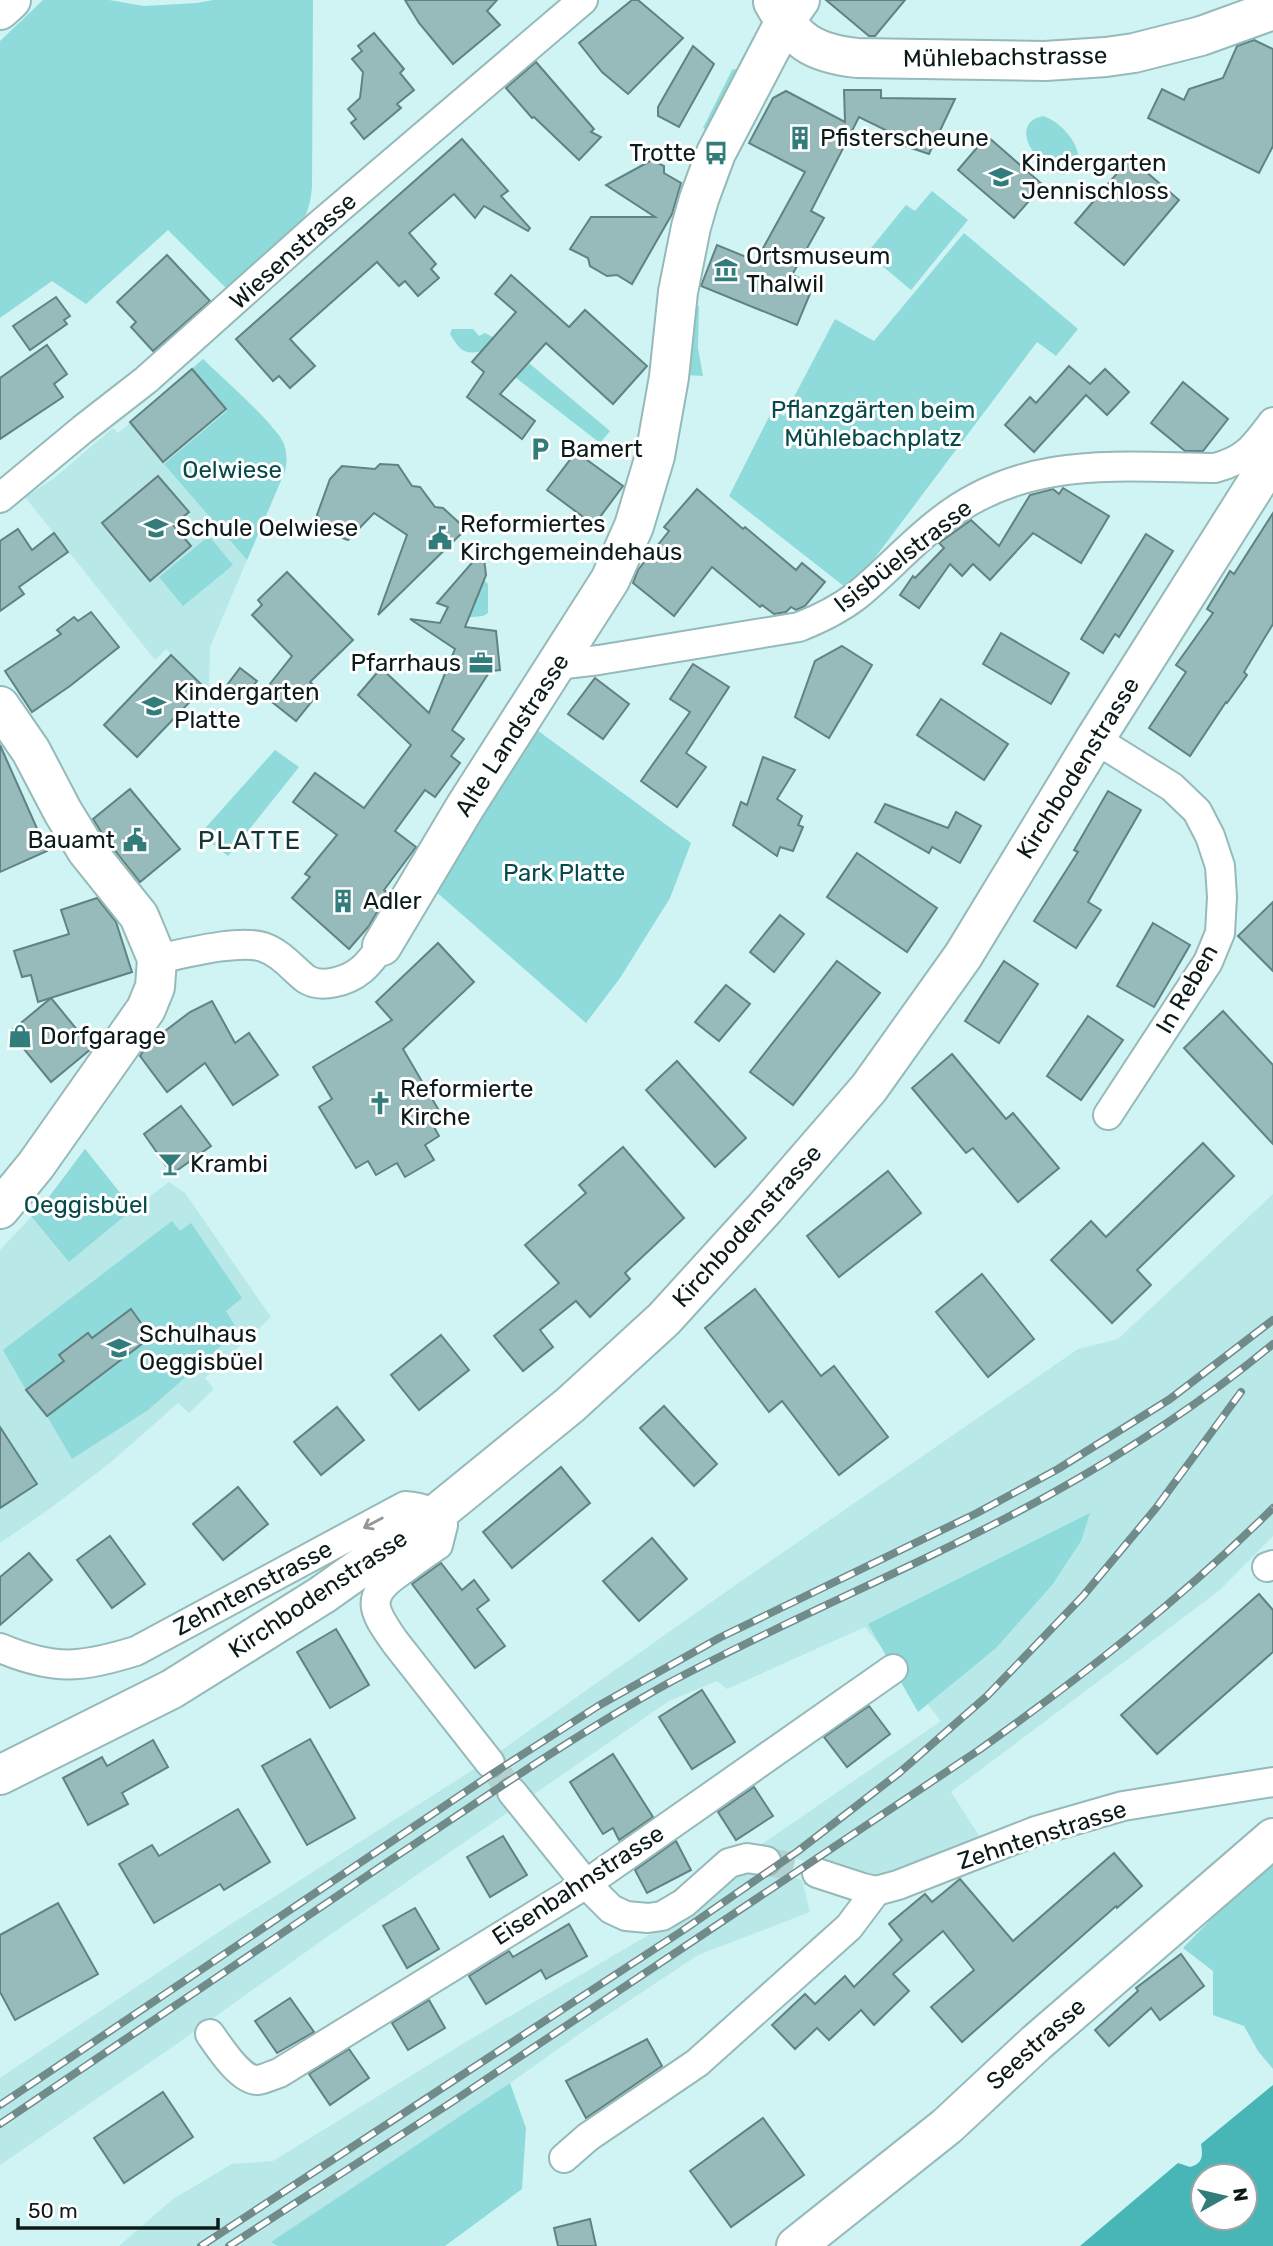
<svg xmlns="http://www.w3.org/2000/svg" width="1273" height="2246" viewBox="0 0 1273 2246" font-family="Rubik,sans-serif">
<rect width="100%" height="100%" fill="#cff4f3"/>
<g fill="#b9e8e8">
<path d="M203,359L280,436L285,447L287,461L285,471L210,647L209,687L205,686L166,649L155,660L25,497L53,479L113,428L118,433Z"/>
<path d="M85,1149L133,1209L169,1182L185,1193L271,1317L205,1378L214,1389L189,1413L178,1403L110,1463L48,1510L0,1543V1250L46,1201Z"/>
<path d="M1273,1194V1536L1220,1590L951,1792L982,1840L875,1880L756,1848L941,1721L865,1627L727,1689L717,1681L669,1701L327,1937L181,2041L0,2165V2078L228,1926L479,1766L737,1584L1078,1349L1118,1339Z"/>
<path d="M742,1867H762L802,1880L810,1912L698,1955L582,2032L281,2246H119L173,2199L232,2164L273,2161L464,2043L693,1909Z"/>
</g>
<g fill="#8fdada">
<path d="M43,0H109L144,6L197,3L213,0H313L312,186C311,203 307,216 297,230L231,293L168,230L86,304L52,281L0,318V41Z"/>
<path d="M735,69L739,72L710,131L703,128L732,70Z"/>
<path d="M1043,116C1062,121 1094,157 1069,173C1051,184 1000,125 1043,116Z"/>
<path d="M932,191L968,220L911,290L867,253L906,205L915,211Z"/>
<path d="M964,233L1078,329L1056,356L1037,342L868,567L845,587L729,496L773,409L784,416L835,319L874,341Z"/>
<path d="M696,305L699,306L698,348L703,376L687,375Z"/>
<path d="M452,329H473L479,336L485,333L505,343L610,431L600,443L511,374L489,350C466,355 462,354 450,334Z"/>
<path d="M203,359C221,377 276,424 284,444C287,453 287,462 285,471L247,560L164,464L227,411L192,369Z"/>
<path d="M209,536L233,565L183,606L159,577Z"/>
<path d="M481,577L488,584V613L483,616L463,618Z"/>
<path d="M537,730L691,843L670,898L620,978L586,1023L434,890Z"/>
<path d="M275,750L299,767L228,856L200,834Z"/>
<path d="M85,1149L133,1209L69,1262L31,1216L46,1201Z"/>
<path d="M172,1221L180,1231L191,1223L242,1298L226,1311L238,1331L148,1410L72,1459L47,1416L151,1336L130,1309L92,1338L88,1333L59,1354L64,1361L26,1390L3,1350Z"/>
<path d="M1090,1513L1081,1541L1052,1585L996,1648L918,1712L868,1624Z"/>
<path d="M1273,1846V2069L1258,2051L1244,2026L1213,2015V1971L1183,1948L1219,1911L1210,1899Z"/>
<path d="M510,2083L526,2128L522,2189L445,2246H278L271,2242Z"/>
</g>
<path fill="#48b6b6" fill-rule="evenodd" d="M1273,2085V2246H1080L1178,2163L1190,2167C1203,2164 1203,2155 1201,2144ZM1203,2176H1245V2218H1203Z"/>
<g fill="#97baba" stroke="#608282" stroke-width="2">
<path d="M405,0H497L487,11L500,25L453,64L419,23Z"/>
<path d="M632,0H638L683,38L628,94L602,72L579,43Z"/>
<path d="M826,0H905L875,36H869Z"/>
<path d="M374,33L404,69L400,73L414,90L397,104L401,108L364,139L351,123L356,119L348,109L360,98L363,72L352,59L362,51L358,46Z"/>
<path d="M1254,40L1273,49V146L1259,173L1148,118L1162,89L1184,100L1189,89L1223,78L1237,46Z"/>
<path d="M693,46L714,64L679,127L658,116V107Z"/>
<path d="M536,62L594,129L591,132L601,137L579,160L534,117L532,118L506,88Z"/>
<path d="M844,90H881V98L955,99L929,154L902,145V138L859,117L811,211L824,218L792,275L814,284L797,325L701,286L717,245L756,261L805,172L749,143L773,98L786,91L845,122Z"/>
<path d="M987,136L1043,185L1014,218L958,170Z"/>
<path d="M462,139L508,191L501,196L530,228L528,231L484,206L475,218L454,194L409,233L436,264L431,269L439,278L418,296L405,281L399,286L377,262L290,339L315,366L290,388L279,376L273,381L236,339Z"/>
<path d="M1130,158L1179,200L1124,265L1075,223Z"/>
<path d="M652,160L664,166V173L681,183L672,214L632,284L617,275L607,276L590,266L588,258L570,249L591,217H655L606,185Z"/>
<path d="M167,255L210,301L153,351L131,327L136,322L117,302Z"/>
<path d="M511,275L569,327L585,310L647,366L613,404L546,343L500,394L535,421L522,439L467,397L484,372L472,362L516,312L495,294Z"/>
<path d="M56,297L70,316L64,320L67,324L30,350L13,326Z"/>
<path d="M47,345L67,374L54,384L63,397L0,439V378Z"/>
<path d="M1069,366L1090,384L1105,369L1129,392L1107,415L1086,395L1034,452L1005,425L1030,397L1036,403Z"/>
<path d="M192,369L226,409L163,462L130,422Z"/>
<path d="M1183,382L1228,419L1203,451H1185L1151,423Z"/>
<path d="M576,452L623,486L594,525L547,490Z"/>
<path d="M380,464L398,465L412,486L420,487L435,507L443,508L466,529L378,615L407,535L374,513L348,540L329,533L317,515L330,479L342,466L375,469Z"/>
<path d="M158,476L189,512L173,525L191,546L150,581L102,523Z"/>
<path d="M1063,488L1109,516L1081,563L1033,533L990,580L973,564L962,576L950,564L919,608L900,595L913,576L915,578L944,548L939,543L971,520L999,546L1030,495L1053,489L1059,494Z"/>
<path d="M697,489L743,529L745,527L796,570L802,563L825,582L805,606L796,610L791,607L786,612L774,614L762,605L760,607L712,567L674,616L633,583L638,570L669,531L664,527Z"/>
<path d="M1273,513V624L1244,672L1247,675L1227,703L1226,702L1190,756L1149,728L1186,672L1176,665L1213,613L1207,609L1230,571L1234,574Z"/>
<path d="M18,529L32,550L54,533L68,552L19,587L24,594L0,611V541Z"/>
<path d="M1146,534L1173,551L1119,637L1115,634L1103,653L1081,639Z"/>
<path d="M483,550L486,575L465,627L496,631L500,670L490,671L452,730L464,739L451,756L460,763L435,797L425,790L395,831L416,847L384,890L388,893L369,926L349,949L292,898L310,877L305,874L337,835L293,802L315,773L364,808L411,745L358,695L381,668L429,713L455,649L410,619L440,623L448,607L437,603Z"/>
<path d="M287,572L353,640L310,682L320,691L296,721L262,694L292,656L252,615L262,605L258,600Z"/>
<path d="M91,612L119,647L70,686L32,712L5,671L61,634L57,630L74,617L78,621Z"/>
<path d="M1001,633L1069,673L1051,704L983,664Z"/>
<path d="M842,646L872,665L829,738L795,717L815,661Z"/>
<path d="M171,655L204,687L137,757L104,725Z"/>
<path d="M693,664L729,687L686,753L706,767L677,807L641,781L690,712L670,699Z"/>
<path d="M240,668L257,681L244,698L227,685Z"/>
<path d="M595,678L629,704L603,739L568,714Z"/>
<path d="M941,699L1008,744L984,780L917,735Z"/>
<path d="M0,745L47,851L0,872Z"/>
<path d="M763,757L795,770L777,799L802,816L798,825L803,827L793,851L780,847L777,856L733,825L741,802L747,805Z"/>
<path d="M130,789L180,849L140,882L105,838L93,819Z"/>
<path d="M1108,791L1141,810L1088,902L1101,910L1076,948L1034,921L1078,852L1074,850Z"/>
<path d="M885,804L948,828L956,812L981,826L960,863L932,847L929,853L875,822Z"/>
<path d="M857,853L937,908L907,952L827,897Z"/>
<path d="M97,898L116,922L132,972L38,1002L31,975L22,977L14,951L69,934L61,910Z"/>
<path d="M1273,902V971L1238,936Z"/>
<path d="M780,915L804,934L774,972L750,952Z"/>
<path d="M1153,923L1190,945L1154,1007L1117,986Z"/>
<path d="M438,943L474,982L403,1049L441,1114L430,1120L439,1136L425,1145L434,1160L405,1177L397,1163L376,1175L368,1161L356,1168L319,1107L332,1099L313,1067L392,1020L376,1002Z"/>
<path d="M837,961L880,993L793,1105L750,1072Z"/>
<path d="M1004,961L1038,984L999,1043L965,1021Z"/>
<path d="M726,985L750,1004L719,1041L695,1022Z"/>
<path d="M51,998L92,1048L51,1082L10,1032Z"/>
<path d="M212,1001L235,1043L249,1033L278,1075L233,1105L205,1063L167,1092L140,1056L148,1044L190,1012Z"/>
<path d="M1223,1011L1273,1065V1144L1184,1048Z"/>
<path d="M1088,1016L1123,1040L1081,1100L1047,1076Z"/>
<path d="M952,1054L1006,1119L1013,1113L1059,1168L1018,1202L973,1148L966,1153L912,1088Z"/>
<path d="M677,1061L746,1138L715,1167L646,1090Z"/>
<path d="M181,1106L211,1146L172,1174L144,1134Z"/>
<path d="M1203,1143L1234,1176L1137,1270L1151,1285L1112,1323L1051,1260L1091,1221L1106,1237Z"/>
<path d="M623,1147L684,1218L625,1273L630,1279L590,1317L576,1301L540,1330L553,1347L523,1371L494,1336L559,1283L525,1245L586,1193L579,1185Z"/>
<path d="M888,1171L921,1213L839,1277L807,1236Z"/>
<path d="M982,1274L1034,1339L988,1377L936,1312Z"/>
<path d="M755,1289L821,1376L834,1366L888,1437L839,1475L782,1401L769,1412L705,1328Z"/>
<path d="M131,1309L151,1337L47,1416L26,1390L64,1361L59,1355L88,1333L92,1338Z"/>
<path d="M441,1335L469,1370L419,1410L391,1375Z"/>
<path d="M664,1406L717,1464L694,1486L640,1428Z"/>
<path d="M337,1407L364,1440L321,1475L294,1442Z"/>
<path d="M0,1427L37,1484L0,1508Z"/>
<path d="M561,1467L590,1503L512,1568L483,1532Z"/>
<path d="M238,1487L268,1524L223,1560L193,1524Z"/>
<path d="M110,1536L145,1584L112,1608L77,1560Z"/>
<path d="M652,1538L687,1579L639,1621L603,1581Z"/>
<path d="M29,1553L52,1580L0,1625V1577Z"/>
<path d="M441,1563L462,1590L474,1580L489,1600L477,1609L505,1646L475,1668L412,1584Z"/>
<path d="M1259,1594L1273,1610V1652L1157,1754L1121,1715Z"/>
<path d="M336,1629L369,1685L330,1708L297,1652Z"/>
<path d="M702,1690L735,1742L692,1769L659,1717Z"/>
<path d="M869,1706L890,1734L847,1767L824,1737Z"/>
<path d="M310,1739L355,1818L307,1845L262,1766Z"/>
<path d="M153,1740L168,1767L122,1793L128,1804L88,1825L63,1778L102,1757L107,1766Z"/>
<path d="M613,1754L653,1817L619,1840L613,1828L603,1834L570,1782Z"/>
<path d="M754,1787L773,1816L736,1840L718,1812Z"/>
<path d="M238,1809L270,1862L224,1890L220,1884L154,1923L119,1864L152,1845L159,1856Z"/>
<path d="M503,1836L527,1875L490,1897L467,1857Z"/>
<path d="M676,1841L691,1870L647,1893L635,1870Z"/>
<path d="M1114,1853L1142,1886L1117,1908L1116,1906L962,2042L931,2007L974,1970L943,1931L893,1974L909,1991L874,2025L861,2010L829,2040L817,2028L795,2049L772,2025L805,1994L815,2004L845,1976L854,1987L902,1940L889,1924L925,1894L932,1902L960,1879L1013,1941Z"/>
<path d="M58,1903L98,1974L15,2020L0,1992V1935Z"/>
<path d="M415,1908L439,1949L407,1968L383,1926Z"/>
<path d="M569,1924L587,1956L546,1979L541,1970L486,2004L469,1976L509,1951L513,1957Z"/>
<path d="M1181,1954L1204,1986L1160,2020L1151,2008L1109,2046L1095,2030L1138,1991L1136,1988Z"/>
<path d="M290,1998L314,2032L277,2053L255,2021Z"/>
<path d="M429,2000L445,2028L408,2050L392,2023Z"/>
<path d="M647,2039L662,2066L586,2118L566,2081Z"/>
<path d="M349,2049L369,2078L330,2105L309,2074Z"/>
<path d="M163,2092L193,2137L124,2183L94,2138Z"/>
<path d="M763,2118L804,2175L731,2227L690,2171Z"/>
<path d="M590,2219L596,2246H558L554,2228Z"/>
</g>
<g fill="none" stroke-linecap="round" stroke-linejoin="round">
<g stroke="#b2d3d2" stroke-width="28" stroke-dasharray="28 14" stroke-linecap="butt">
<path d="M490,1763L512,1792"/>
<path d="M766,1861L817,1873"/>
</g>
<g stroke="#96b9b9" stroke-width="32">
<g id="street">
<path d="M0,498L83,429L146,380L317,227L583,0"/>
<path d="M557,665L599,660L799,627C819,619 838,610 855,597C884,574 909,545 939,522C1023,455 1115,467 1215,468C1246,460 1254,447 1273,422"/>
<path d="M1095,739L1172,787L1197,811L1210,836L1220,866L1222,897L1220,933L1208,962L1108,1115"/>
<path d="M157,959C183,954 239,939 263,947C281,953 292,968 306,979C321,989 348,981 361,970C369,964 376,953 382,946"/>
<path d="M1267,1567L1273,1565"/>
<path d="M0,1648C55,1671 80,1668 136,1651L405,1506C422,1507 433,1511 443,1525L438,1545C424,1554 411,1564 397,1574C363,1598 375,1613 395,1642L490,1763"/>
<path d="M512,1792L586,1884L611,1909L626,1916L648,1918L662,1916L684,1903L729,1863L747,1858L766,1861"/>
<path d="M817,1873L863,1888L876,1891L898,1885L1036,1831L1123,1806L1273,1782"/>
<path d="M210,2034C219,2047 241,2081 258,2080C265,2079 272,2075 279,2073L586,1884L893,1669"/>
<path d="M564,2158L588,2137L697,2063L849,1927L876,1891"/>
</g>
</g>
<g stroke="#96b9b9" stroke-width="42">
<g id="secondary">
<path d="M773,2C795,41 812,53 857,58L1045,61L1106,57L1134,53L1201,36L1273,10"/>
<path d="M0,10L11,0"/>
<path d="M0,706L31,751L63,812L87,851L139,916L157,959L155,987L146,1009L36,1165L0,1209"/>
<path d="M382,946L465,807L610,580L634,526L655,456L669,377L678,292L691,227L699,199L716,153L785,21L800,0"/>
<path d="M0,1775L172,1689L322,1595L435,1515L570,1405L664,1319L765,1208L869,1088L963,956L1095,739L1273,457"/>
</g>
</g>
<g stroke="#96b9b9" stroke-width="42">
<path id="primary" d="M796,2246L947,2126L1036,2043L1273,1838"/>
</g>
<use href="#street" stroke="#fff" stroke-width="28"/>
<use href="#secondary" stroke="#fff" stroke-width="38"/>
<use href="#primary" stroke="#fff" stroke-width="38"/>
<g stroke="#718a8a" stroke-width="8">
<g id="rail">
<path d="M0,2105L489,1776L598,1706L719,1638L977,1513L1058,1469L1170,1399L1273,1320"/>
<path d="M0,2124C127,2038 253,1953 380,1867C474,1805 566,1740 665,1685C791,1617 924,1564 1049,1495C1128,1451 1204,1401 1273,1344"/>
<path d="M201,2246L682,1931L798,1851L899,1773L987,1696L1083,1596L1156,1508L1241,1392"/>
<path d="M229,2246L449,2104L979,1750C1084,1675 1181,1599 1273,1508"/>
</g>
</g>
<use href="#rail" stroke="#fff" stroke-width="5" stroke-dasharray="16" stroke-linecap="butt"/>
</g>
<defs><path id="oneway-shaft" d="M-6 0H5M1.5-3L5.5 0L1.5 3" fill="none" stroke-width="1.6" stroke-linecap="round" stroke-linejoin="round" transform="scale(1.75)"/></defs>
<use stroke="#929898" href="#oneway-shaft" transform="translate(373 1523) rotate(152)"/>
<defs>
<g id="building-bare" transform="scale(1.89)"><path d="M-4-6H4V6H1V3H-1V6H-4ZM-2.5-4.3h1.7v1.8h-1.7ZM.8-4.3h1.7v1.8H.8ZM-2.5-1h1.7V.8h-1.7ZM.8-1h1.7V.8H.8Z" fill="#337c7c" stroke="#fff" stroke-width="2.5" paint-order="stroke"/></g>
<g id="bus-bare" transform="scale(1.89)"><path d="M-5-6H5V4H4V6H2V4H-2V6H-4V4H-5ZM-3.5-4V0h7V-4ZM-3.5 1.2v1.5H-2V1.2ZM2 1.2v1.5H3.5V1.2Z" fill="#337c7c" stroke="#fff" stroke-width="2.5" paint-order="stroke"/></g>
<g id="school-bare" transform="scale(1.89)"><path d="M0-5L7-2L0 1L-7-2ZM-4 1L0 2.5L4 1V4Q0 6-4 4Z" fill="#337c7c" stroke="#fff" stroke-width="2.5" paint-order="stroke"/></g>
<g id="museum-bare" transform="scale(1.89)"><path d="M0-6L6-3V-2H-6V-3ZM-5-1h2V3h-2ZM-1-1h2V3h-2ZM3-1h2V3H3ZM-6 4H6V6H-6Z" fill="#337c7c" stroke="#fff" stroke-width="2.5" paint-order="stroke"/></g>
<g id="parking-bare" transform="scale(1.89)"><path d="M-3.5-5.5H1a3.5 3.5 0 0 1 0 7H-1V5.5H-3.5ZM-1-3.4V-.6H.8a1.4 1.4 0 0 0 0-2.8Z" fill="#337c7c" stroke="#fff" stroke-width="2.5" paint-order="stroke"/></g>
<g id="civic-bare" transform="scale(1.89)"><path d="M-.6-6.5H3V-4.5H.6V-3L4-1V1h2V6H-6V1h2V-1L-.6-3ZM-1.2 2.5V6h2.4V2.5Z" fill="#337c7c" stroke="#fff" stroke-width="2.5" paint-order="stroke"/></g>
<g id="office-bare" transform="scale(1.89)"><path d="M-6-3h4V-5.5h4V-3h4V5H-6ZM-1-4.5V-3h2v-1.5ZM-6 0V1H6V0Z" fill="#337c7c" stroke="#fff" stroke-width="2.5" paint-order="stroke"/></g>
<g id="shop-bare" transform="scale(1.89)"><path d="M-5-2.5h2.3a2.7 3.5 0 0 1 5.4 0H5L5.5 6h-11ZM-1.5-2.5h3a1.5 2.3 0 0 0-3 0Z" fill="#337c7c" stroke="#fff" stroke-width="2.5" paint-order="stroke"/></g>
<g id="church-bare" transform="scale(1.89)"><path d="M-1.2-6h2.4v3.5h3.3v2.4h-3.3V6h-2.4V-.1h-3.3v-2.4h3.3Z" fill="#337c7c" stroke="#fff" stroke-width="2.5" paint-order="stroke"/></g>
<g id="bar-bare" transform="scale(1.89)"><path d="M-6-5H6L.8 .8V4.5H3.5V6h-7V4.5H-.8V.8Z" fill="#337c7c" stroke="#fff" stroke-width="2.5" paint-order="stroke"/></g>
</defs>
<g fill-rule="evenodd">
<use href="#building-bare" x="800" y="138"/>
<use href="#bus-bare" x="716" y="153"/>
<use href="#school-bare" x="1001" y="177"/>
<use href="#museum-bare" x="726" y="270"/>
<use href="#parking-bare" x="540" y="449"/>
<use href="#school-bare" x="156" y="528"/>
<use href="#civic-bare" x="440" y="538"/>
<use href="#office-bare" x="481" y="663"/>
<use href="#school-bare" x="154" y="706"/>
<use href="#civic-bare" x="135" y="840"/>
<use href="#building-bare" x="343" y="901"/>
<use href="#shop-bare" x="20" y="1036"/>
<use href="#church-bare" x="380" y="1103"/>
<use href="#bar-bare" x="170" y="1164"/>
<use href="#school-bare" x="119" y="1348"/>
</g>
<g text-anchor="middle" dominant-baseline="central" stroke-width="6" stroke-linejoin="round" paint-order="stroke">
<g font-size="24" fill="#0c1a1a" stroke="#fff">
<text transform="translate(1005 57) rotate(-1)">Mühlebachstrasse</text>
<text transform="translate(293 251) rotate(-42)">Wiesenstrasse</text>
<text transform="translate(903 556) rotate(-38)">Isisbüelstrasse</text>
<text transform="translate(512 735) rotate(-57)">Alte Landstrasse</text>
<text transform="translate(1078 768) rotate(-58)">Kirchbodenstrasse</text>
<text transform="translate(1187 989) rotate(-60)">In Reben</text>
<text transform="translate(747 1226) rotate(-48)">Kirchbodenstrasse</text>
<text transform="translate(253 1588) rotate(-28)">Zehntenstrasse</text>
<text transform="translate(318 1594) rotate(-34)">Kirchbodenstrasse</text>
<text transform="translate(1042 1835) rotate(-18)">Zehntenstrasse</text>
<text transform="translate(578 1885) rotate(-33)">Eisenbahnstrasse</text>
<text transform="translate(1036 2044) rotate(-42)">Seestrasse</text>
</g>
<g font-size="24" fill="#0c1a1a" stroke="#fff" text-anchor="start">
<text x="820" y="138">Pfisterscheune</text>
<text x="696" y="153" text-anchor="end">Trotte</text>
<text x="1021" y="163">Kindergarten<tspan x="1021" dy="28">Jennischloss</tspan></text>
<text x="746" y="256">Ortsmuseum<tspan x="746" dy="28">Thalwil</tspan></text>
<text x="560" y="449">Bamert</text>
<text x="460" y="524">Reformiertes<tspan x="460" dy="28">Kirchgemeindehaus</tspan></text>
<text x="176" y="528">Schule Oelwiese</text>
<text x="461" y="663" text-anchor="end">Pfarrhaus</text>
<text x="174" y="692">Kindergarten<tspan x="174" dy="28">Platte</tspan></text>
<text x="115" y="840" text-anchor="end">Bauamt</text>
<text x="363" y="901">Adler</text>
<text x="40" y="1036">Dorfgarage</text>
<text x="400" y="1089">Reformierte<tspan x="400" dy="28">Kirche</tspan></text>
<text x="190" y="1164">Krambi</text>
<text x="139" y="1334">Schulhaus<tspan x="139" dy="28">Oeggisbüel</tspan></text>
</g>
<g font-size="24" fill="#064a4b" stroke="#fff">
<text x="873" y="410">Pflanzgärten beim<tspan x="873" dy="28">Mühlebachplatz</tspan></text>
<text x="232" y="470">Oelwiese</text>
<text x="564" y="873">Park Platte</text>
<text x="86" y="1205">Oeggisbüel</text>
</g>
<g font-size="26" letter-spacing="2" fill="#153636" stroke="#fff">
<text x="250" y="840">PLATTE</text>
</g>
</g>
<g transform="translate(1224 2197) rotate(82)"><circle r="33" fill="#ffffff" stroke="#9ea3a3" stroke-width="2"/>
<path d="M0-5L12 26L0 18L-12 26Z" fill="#337c7c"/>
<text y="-10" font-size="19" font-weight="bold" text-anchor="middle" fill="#0c1a1a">N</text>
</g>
<path d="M18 2218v10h200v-10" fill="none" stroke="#0c1a1a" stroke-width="3.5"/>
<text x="28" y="2218" font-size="21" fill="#0c1a1a" stroke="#ffffff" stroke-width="5" paint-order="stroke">50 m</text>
</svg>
